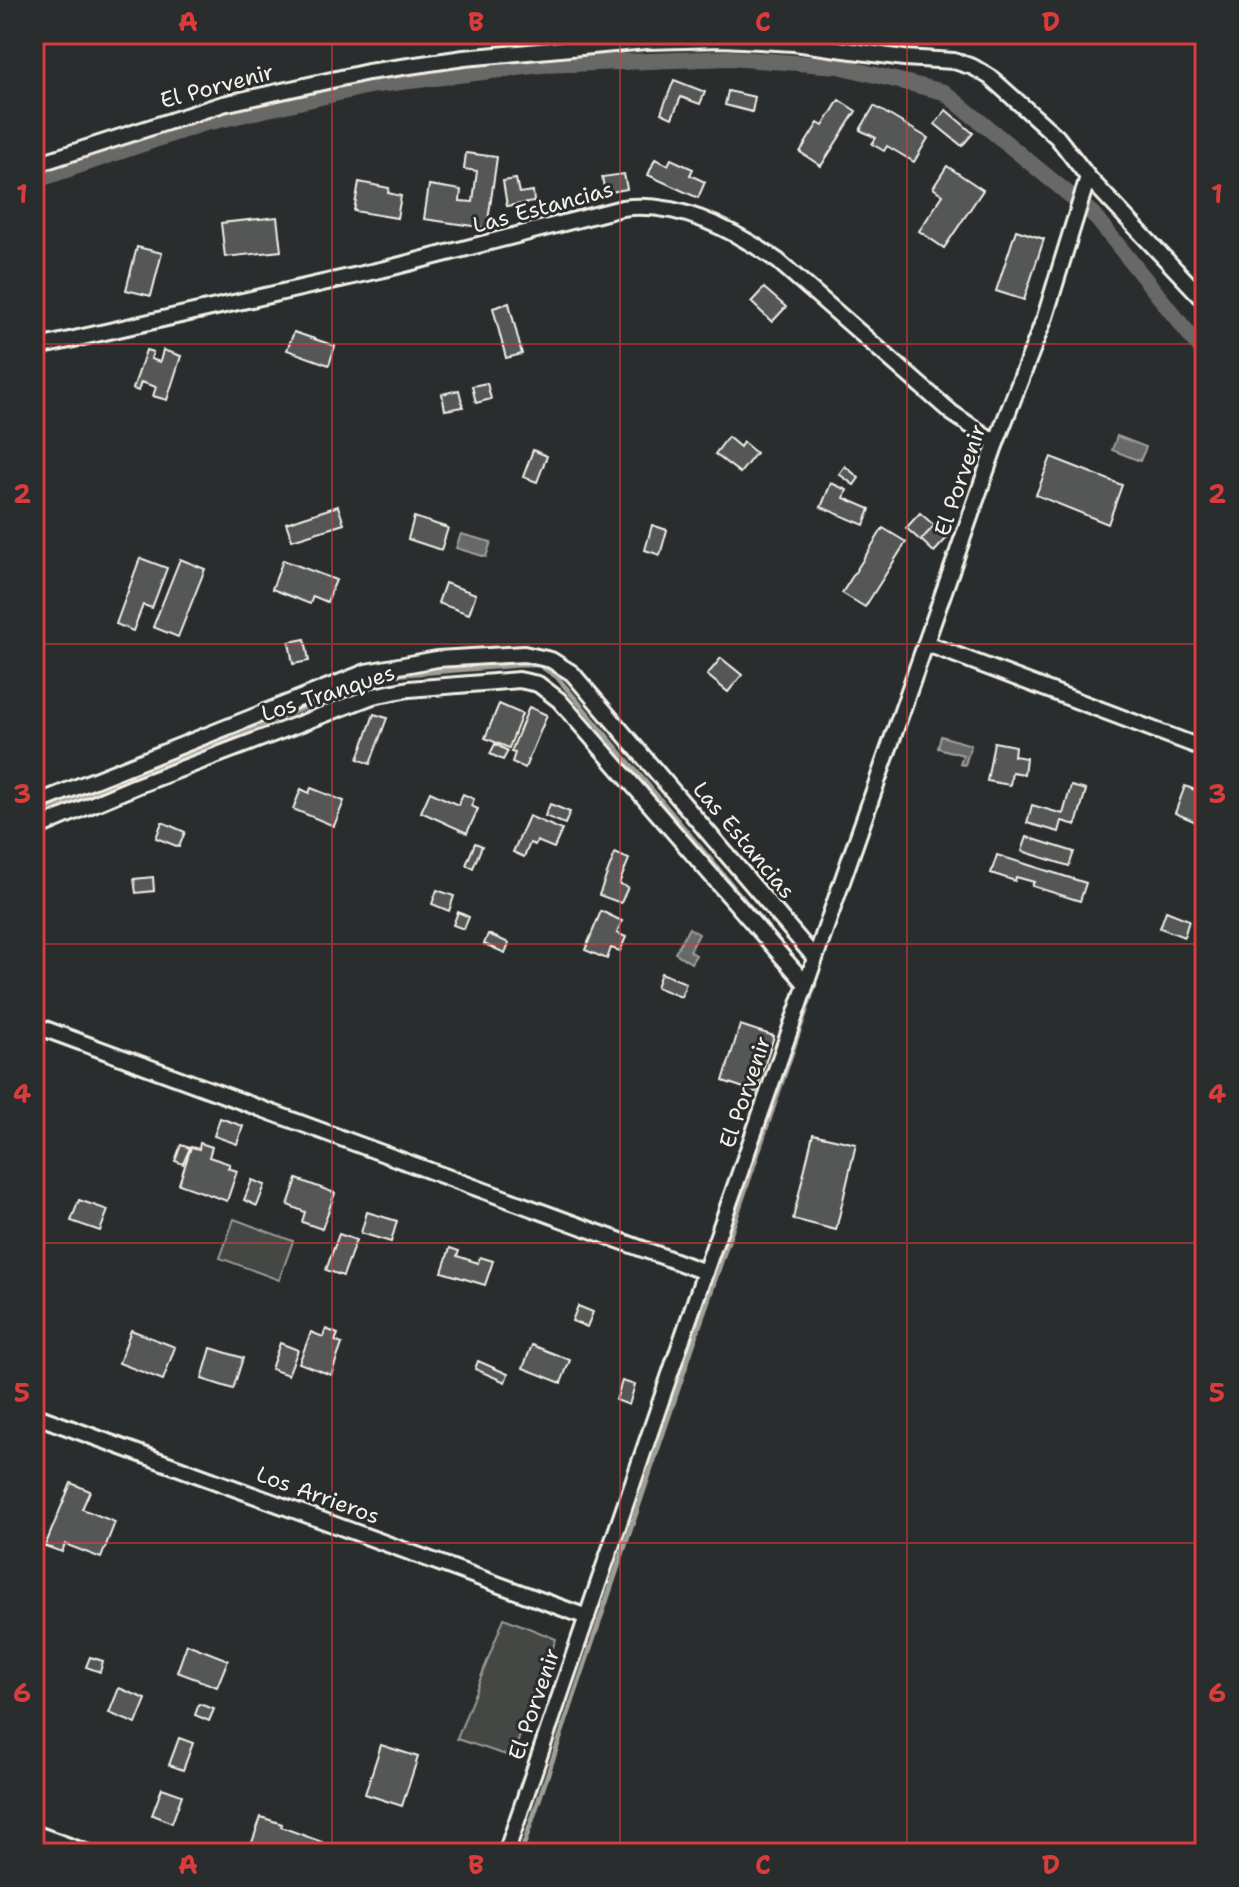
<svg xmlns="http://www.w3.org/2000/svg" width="1239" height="1887" viewBox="0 0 1239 1887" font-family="'Shantell Sans',sans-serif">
<rect width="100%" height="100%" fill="#2a2d2e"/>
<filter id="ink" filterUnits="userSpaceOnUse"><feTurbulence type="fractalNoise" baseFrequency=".0125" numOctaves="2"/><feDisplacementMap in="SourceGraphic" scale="16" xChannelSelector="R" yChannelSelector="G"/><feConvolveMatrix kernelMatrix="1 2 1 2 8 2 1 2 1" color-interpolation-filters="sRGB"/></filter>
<g filter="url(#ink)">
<g fill="#444645" stroke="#9c9c96" stroke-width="2">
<path d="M234,1219L293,1241L279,1280L220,1258Z"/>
<path d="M504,1618L556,1639L512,1757L457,1739Z"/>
</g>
<g fill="#676866" stroke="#9f9f9a" stroke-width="2">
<path d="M1117,436L1146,447L1140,461L1112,450Z"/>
<path d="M461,534L491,542L486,557L456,548Z"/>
<path d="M941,736L971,745L965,765L960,764L963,755L938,748Z"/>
<path d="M689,928L699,934L690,951L696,955L691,963L675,953Z"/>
</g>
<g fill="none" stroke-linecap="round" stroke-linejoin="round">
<path stroke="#9f9f9a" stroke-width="5" d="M34,817L338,694L393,675L519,665H539L557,677L815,984L521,1853"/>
<path stroke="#676866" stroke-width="16" d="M34,181L202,124L369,86L542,65L729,58L839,66L944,92L1093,214L1205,354"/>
</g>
<g fill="#555756" stroke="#f4f1e8" stroke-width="2">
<path d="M674,80L705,92L700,104L681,97L672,118L661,113Z"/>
<path d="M728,91L755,97L752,112L725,105Z"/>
<path d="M839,100L856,111L821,166L800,152L818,123L823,126Z"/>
<path d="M874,106L928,138L914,162L887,146L884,151L872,144L876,138L860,130Z"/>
<path d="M946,110L973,133L962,146L935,124Z"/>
<path d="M466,153L497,157L487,228L424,219L429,185L461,190L460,201L473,202L477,171L464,169Z"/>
<path d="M655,159L668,165L671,159L693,169L690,175L705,182L698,198L648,175Z"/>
<path d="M947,166L983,190L944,248L919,231L943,195L933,188Z"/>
<path d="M624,174L627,189L605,193L602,177Z"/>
<path d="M516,179L519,193L533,191L534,202L507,206L503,181Z"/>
<path d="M359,182L389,188L388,193L401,196L397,218L354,211Z"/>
<path d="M277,217L281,251L225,257L221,223Z"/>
<path d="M1016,230L1044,239L1024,300L996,291Z"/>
<path d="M137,247L162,253L151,296L126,290Z"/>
<path d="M34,266L41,268L34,293Z"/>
<path d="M764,288L786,307L772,322L751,302Z"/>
<path d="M509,303L522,354L506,358L493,308Z"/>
<path d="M294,332L335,346L329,365L287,350Z"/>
<path d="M146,350L153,352L151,359L160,362L163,350L181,356L167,400L153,396L156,387L141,382L138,391L133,389Z"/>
<path d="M487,383L491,399L476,403L472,386Z"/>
<path d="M459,390L463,407L445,410L442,394Z"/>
<path d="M728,437L740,447L743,442L756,453L740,473L715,454Z"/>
<path d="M533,450L547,456L537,482L523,477Z"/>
<path d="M1051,457L1122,485L1108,524L1036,495Z"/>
<path d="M845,466L859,478L854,485L839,474Z"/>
<path d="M831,483L847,490L844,498L870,509L864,525L821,507Z"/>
<path d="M338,506L344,524L292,540L286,523Z"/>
<path d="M920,513L935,526L921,541L906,528Z"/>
<path d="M414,517L448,528L441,550L408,539Z"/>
<path d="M652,525L667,530L660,555L645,550Z"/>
<path d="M934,526L947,538L934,552L921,540Z"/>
<path d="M883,528L906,542L865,607L842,593Z"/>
<path d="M140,558L167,568L152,608L143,605L133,631L116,624Z"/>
<path d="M180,559L205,569L178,637L153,627Z"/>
<path d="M283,560L336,580L327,602L313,596L310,604L272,589Z"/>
<path d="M445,583L476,594L469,614L438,603Z"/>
<path d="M305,639L309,661L293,664L289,642Z"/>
<path d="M721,658L742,675L728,692L707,675Z"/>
<path d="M499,704L522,714L509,748L485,738Z"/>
<path d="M529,707L547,715L525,768L512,762L515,753L511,752Z"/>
<path d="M374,714L387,718L370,764L358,759Z"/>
<path d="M994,742L1015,746L1014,756L1026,758L1024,774L1012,772L1010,785L987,781Z"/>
<path d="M495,744L508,751L503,760L490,754Z"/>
<path d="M1071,786L1086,790L1076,825L1062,821L1059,832L1027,823L1032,805L1063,814Z"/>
<path d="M1185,786L1205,794L1203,825L1175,813Z"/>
<path d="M311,788L344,801L334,826L293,809L301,789L309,793Z"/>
<path d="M430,792L458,805L463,794L474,799L471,806L478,809L467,833L421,812Z"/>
<path d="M550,804L570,812L565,824L545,816Z"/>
<path d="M529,816L562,830L554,848L537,841L535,845L530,843L524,857L513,852Z"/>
<path d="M162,822L185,832L179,847L156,838Z"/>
<path d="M1027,837L1074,852L1069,866L1022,851Z"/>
<path d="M475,843L482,846L473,868L466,865Z"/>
<path d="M615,853L629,859L619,884L628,887L621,903L599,895Z"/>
<path d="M997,855L1086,883L1080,901L1032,886L1034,882L1016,877L1015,881L991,873Z"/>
<path d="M153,877L154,891L136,893L134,879Z"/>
<path d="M437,890L454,896L449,911L432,904Z"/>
<path d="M601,911L622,921L617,933L626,937L620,951L611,948L607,959L585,950Z"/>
<path d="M1166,911L1189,920L1184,937L1160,928Z"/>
<path d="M458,912L469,917L464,929L453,925Z"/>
<path d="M488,934L509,943L505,953L484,944Z"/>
<path d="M661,973L686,983L681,997L656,987Z"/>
<path d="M740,1025L774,1036L756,1092L723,1081Z"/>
<path d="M220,1118L243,1126L237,1144L214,1136Z"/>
<path d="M813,1134L856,1144L836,1230L793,1219Z"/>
<path d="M200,1143L212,1147L209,1157L230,1164L228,1168L237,1171L227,1201L179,1184L191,1147L199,1149Z"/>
<path d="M181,1145L190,1148L183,1164L175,1161Z"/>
<path d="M297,1179L335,1193L322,1229L302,1222L305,1212L288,1205Z"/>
<path d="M252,1180L265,1185L257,1206L244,1200Z"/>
<path d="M79,1200L108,1210L100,1231L71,1221Z"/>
<path d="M367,1212L397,1221L391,1242L361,1233Z"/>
<path d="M339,1234L356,1240L343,1276L326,1270Z"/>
<path d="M450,1248L459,1251L457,1256L478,1263L480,1257L493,1261L485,1285L442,1272Z"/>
<path d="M578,1306L593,1312L587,1327L572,1321Z"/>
<path d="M326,1329L338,1334L335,1341L342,1344L331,1375L299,1363L311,1332L323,1337Z"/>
<path d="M131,1330L175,1347L163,1380L119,1363Z"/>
<path d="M280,1343L298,1350L288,1375L271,1369Z"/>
<path d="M532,1345L570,1360L561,1383L523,1368Z"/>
<path d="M211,1348L243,1358L233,1389L202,1379Z"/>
<path d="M478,1361L508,1374L505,1382L475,1369Z"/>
<path d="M622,1381L635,1385L629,1405L616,1400Z"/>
<path d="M71,1483L90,1491L82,1509L115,1522L101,1558L65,1544L62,1552L45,1546Z"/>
<path d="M187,1644L228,1660L217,1687L177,1672Z"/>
<path d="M90,1657L103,1661L100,1672L86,1667Z"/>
<path d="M119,1688L146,1699L136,1724L109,1713Z"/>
<path d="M199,1704L214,1709L209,1721L195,1715Z"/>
<path d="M179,1738L193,1743L183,1770L169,1765Z"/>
<path d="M381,1745L418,1757L402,1806L365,1794Z"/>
<path d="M162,1788L182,1795L172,1823L152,1815Z"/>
<path d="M261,1817L282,1824L281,1827L322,1842L317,1853L249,1851Z"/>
</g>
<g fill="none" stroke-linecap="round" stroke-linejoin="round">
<g stroke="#f4f1e8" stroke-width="20">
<g id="minor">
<path d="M34,165L223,104L368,72L464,58L646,41L723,39L794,43L904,58L954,61L973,67L990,77L1057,137L1088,177L1205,301"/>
<path d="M34,348L389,268L622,208C678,200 734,230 778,261L952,413L996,443"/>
<path d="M927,644L1205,749"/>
<path d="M34,804L366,672L437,659L524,654L551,660L572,673L815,958"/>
<path d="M34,829L136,786L373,696L409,689L519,680L538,684L559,700L806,984"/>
<path d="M34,1025L705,1272"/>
<path d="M34,1415L587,1617"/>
<path d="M34,1833L88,1853"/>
<path d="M506,1853L705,1272L996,443L1045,317L1088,177"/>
</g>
</g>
<use href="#minor" stroke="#2a2d2e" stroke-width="14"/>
</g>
</g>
<path fill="none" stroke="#d93c3b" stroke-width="2" stroke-opacity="0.55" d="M332,34V1853M620,34V1853M907,34V1853M34,344H1205M34,644H1205M34,944H1205M34,1243H1205M34,1543H1205"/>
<g text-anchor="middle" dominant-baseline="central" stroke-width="6" stroke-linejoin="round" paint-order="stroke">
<g font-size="22" fill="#f4f1e8" stroke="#2a2d2e">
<text transform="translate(217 86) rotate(-15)">El Porvenir</text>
<text transform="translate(543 207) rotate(-15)">Las Estancias</text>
<text transform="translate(960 480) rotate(-71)">El Porvenir</text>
<text transform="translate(328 693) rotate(-18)">Los Tranques</text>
<text transform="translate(744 840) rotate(50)">Las Estancias</text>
<text transform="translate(745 1092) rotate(-71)">El Porvenir</text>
<text transform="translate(318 1495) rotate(20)">Los Arrieros</text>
<text transform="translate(534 1704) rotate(-71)">El Porvenir</text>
</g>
</g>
<rect width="1239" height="1887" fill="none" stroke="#2a2d2e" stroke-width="88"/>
<rect x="44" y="44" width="1151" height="1799" fill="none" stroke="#d93c3b" stroke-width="3"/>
<g font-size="26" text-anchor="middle" font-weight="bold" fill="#d93c3b">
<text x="188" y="31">A</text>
<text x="476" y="31">B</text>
<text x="763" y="31">C</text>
<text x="1051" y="31">D</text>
<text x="22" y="203">1</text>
<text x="1217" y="203">1</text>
<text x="22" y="503">2</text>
<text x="1217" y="503">2</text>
<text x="22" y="803">3</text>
<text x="1217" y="803">3</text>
<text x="22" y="1103">4</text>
<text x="1217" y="1103">4</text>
<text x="22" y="1402">5</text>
<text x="1217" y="1402">5</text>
<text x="22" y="1702">6</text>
<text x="1217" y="1702">6</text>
<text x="188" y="1874">A</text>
<text x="476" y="1874">B</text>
<text x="763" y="1874">C</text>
<text x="1051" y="1874">D</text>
</g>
</svg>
